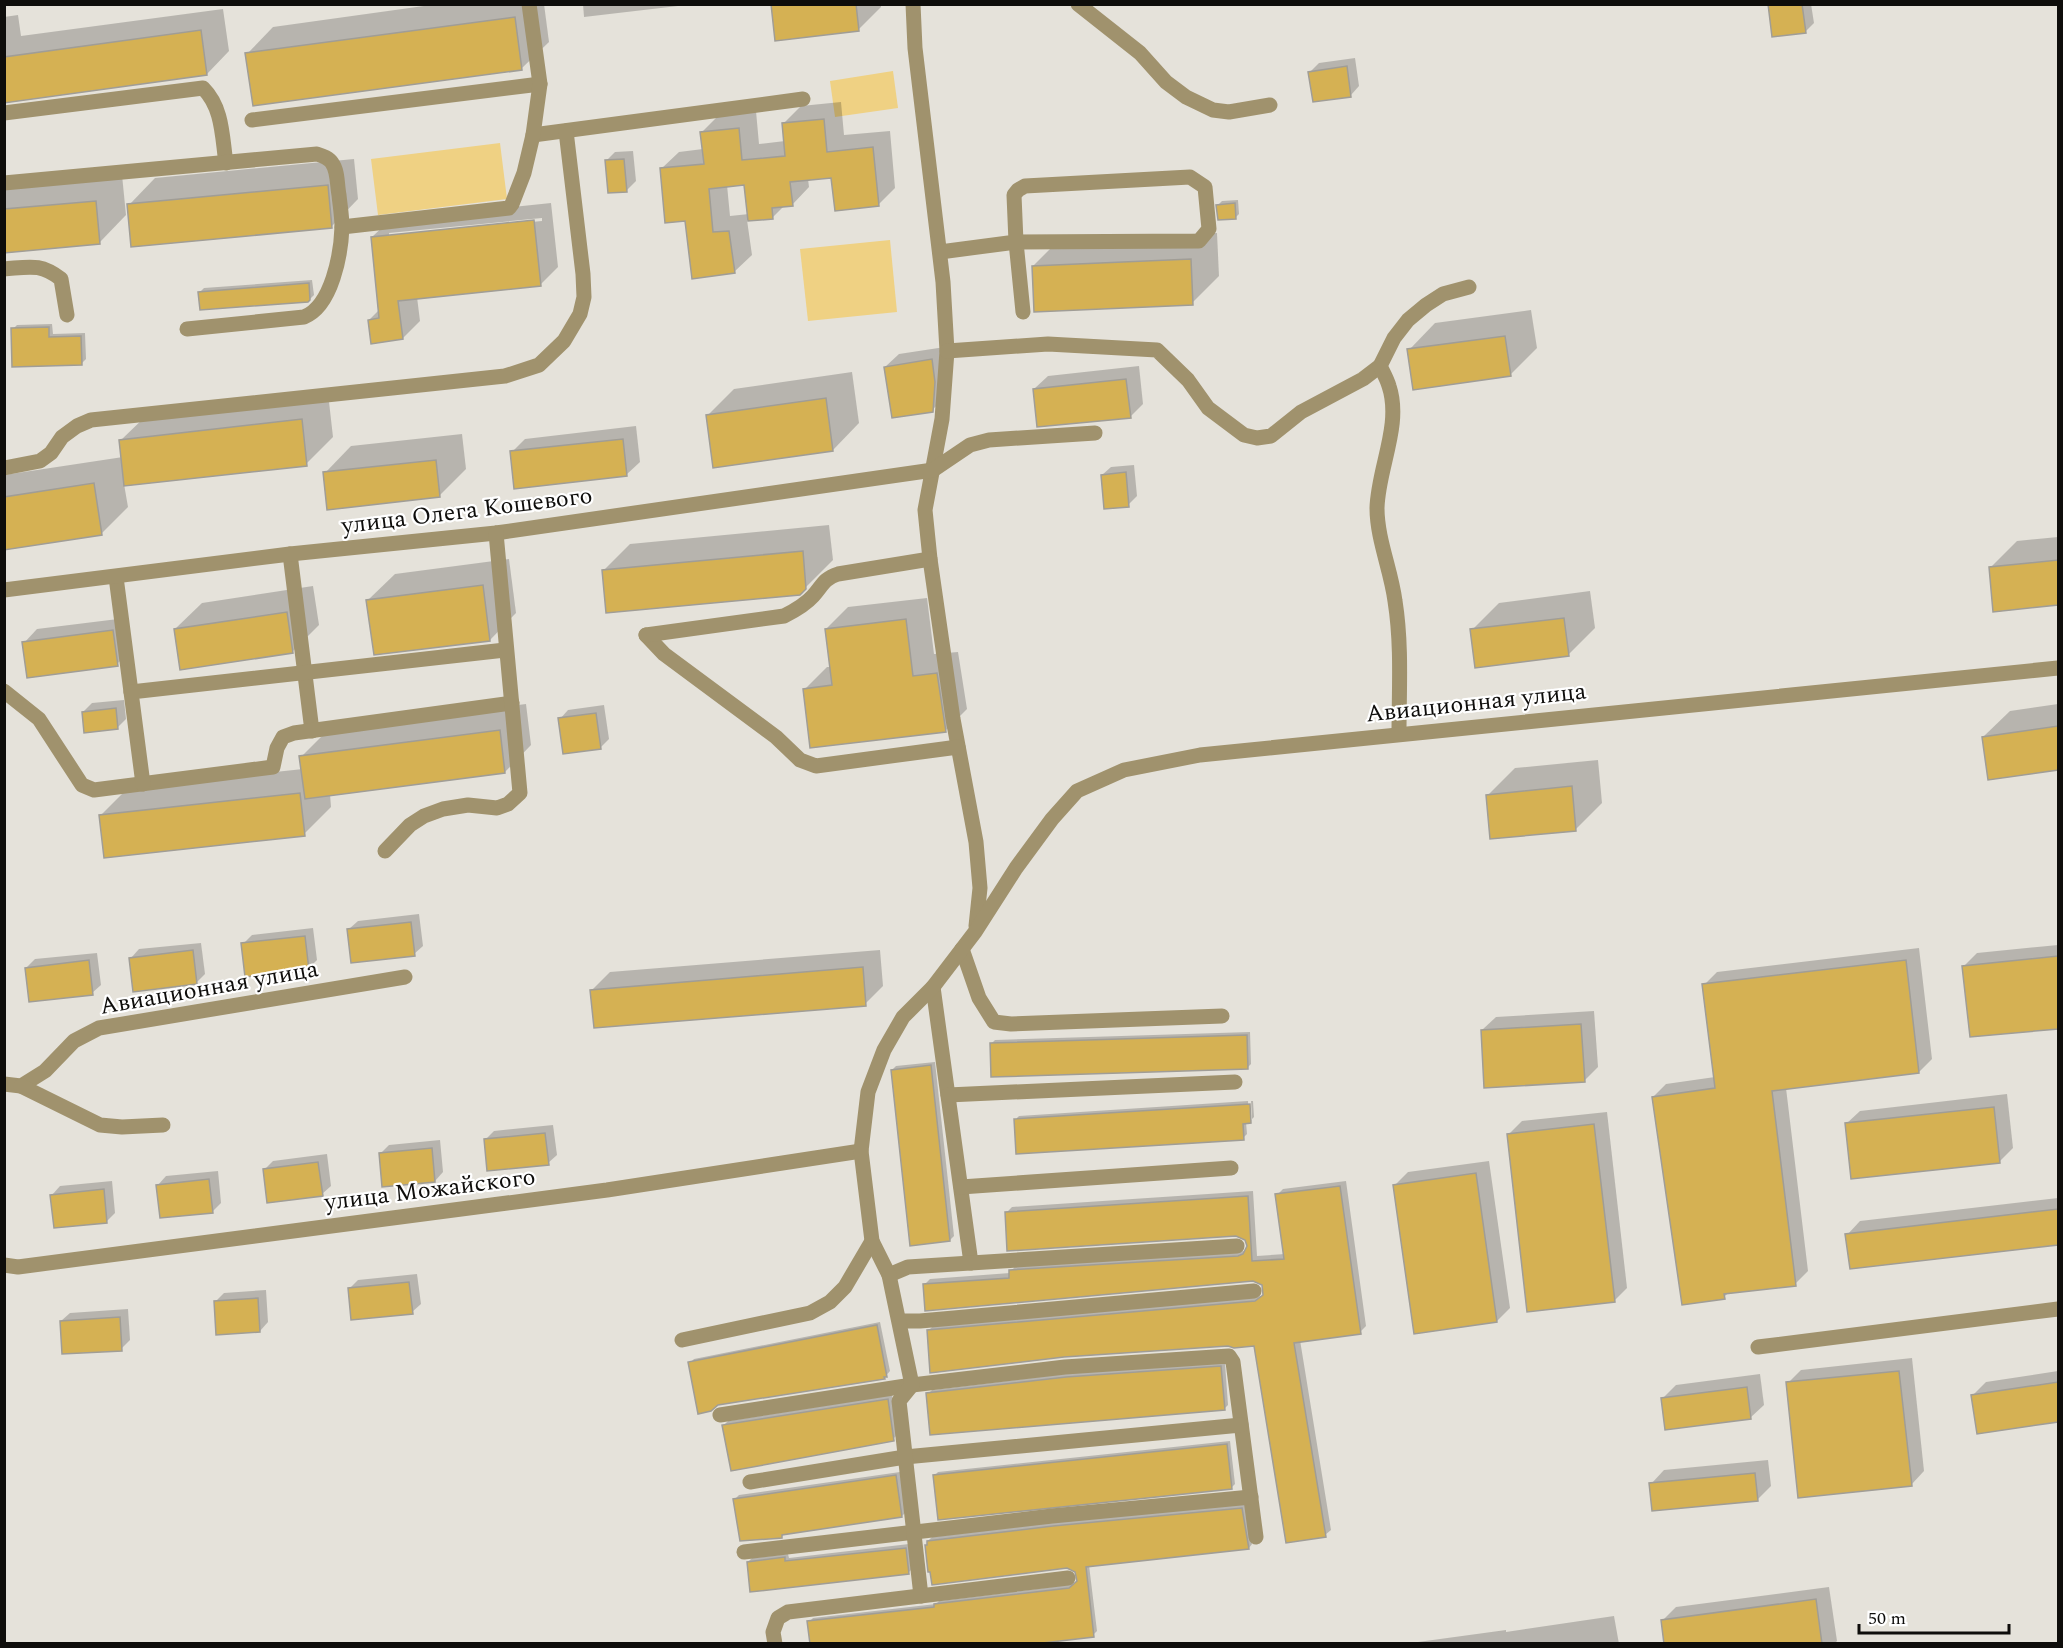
<svg xmlns="http://www.w3.org/2000/svg" width="2063" height="1648" viewBox="0 0 2063 1648" font-family="Spectral,serif">
<rect width="100%" height="100%" fill="#e5e2da"/>
<g fill="#efd183">
<path d="M893,71L898,108L835,117L830,81Z"/>
<path d="M500,143L507,199L378,215L371,159Z"/>
<path d="M890,240L897,312L808,321L800,249Z"/>
</g>
<g fill="#0003" fill-rule="evenodd">
<path d="M438,4H544L549,42L522,68L247,54L273,27Z"/>
<path d="M583,4H695L584,17Z"/>
<path d="M772,4H881V7L858,30Z"/>
<path d="M1769,4H1811L1814,23L1805,32Z"/>
<path d="M223,9L229,51L207,74L4,101V17L18,15L21,36Z"/>
<path d="M1355,58L1359,86L1351,95L1310,72L1319,63Z"/>
<path d="M841,102L844,135L890,131L895,188L878,205L833,176L808,179L809,187L792,205H785L772,218L747,220L752,255L734,272L686,219L661,169L679,152L703,149L702,132L719,115L756,111L759,144L785,141L783,124L801,106ZM745,183L749,214L730,216L727,185Z"/>
<path d="M633,151L636,181L627,190L606,161L615,152Z"/>
<path d="M354,159L358,199L332,226L129,205L155,178Z"/>
<path d="M122,175L126,215L100,242L4,251V186Z"/>
<path d="M1238,200L1239,214L1235,218L1218,205L1222,201Z"/>
<path d="M551,203L558,267L541,284L417,297L420,321L403,338L369,320L380,309L372,237L390,220ZM542,218V221L389,236V233Z"/>
<path d="M1217,233L1219,276L1192,303L1033,266L1060,239Z"/>
<path d="M312,280L314,295L308,301L200,292L204,288Z"/>
<path d="M1531,310L1537,348L1510,375L1409,350L1435,323Z"/>
<path d="M52,324L53,334L85,333L86,359L82,363L13,329L17,325Z"/>
<path d="M945,347L946,397L932,410L885,367L899,354Z"/>
<path d="M1139,366L1143,404L1130,417L1034,389L1048,376Z"/>
<path d="M852,372L859,423L833,450L707,416L734,389Z"/>
<path d="M328,393L333,437L306,464L124,484L128,507L101,534L4,549V475L123,457L121,440L148,414Z"/>
<path d="M636,426L640,462L626,475L512,452L525,439Z"/>
<path d="M462,434L466,469L439,496L325,473L351,446Z"/>
<path d="M1134,465L1137,496L1128,505L1102,475L1111,467Z"/>
<path d="M829,525L833,560L800,593L603,571L630,544Z"/>
<path d="M2058,537V604L1995,610L1990,568L2017,541Z"/>
<path d="M509,559L516,613L490,640L368,600L395,574Z"/>
<path d="M313,586L319,625L292,652L175,629L202,603Z"/>
<path d="M1590,591L1595,628L1568,655L1472,630L1499,603Z"/>
<path d="M927,598L934,654L958,652L967,709L945,731L805,689L827,667H831L826,629L848,607Z"/>
<path d="M126,618L130,651L117,664L24,643L37,629Z"/>
<path d="M124,700L126,719L118,727L83,712L92,703Z"/>
<path d="M526,704L531,745L505,772L330,794L331,807L304,834L101,815L128,788L303,769L301,757L328,730Z"/>
<path d="M2058,704V769L1989,778L1983,737L2010,711Z"/>
<path d="M604,705L609,739L600,748L560,719L568,710Z"/>
<path d="M1598,760L1602,803L1575,830L1488,795L1515,768Z"/>
<path d="M419,914L423,946L414,954L349,929L358,921Z"/>
<path d="M313,928L317,960L308,969L243,944L252,935Z"/>
<path d="M201,943L205,974L196,983L131,958L139,949Z"/>
<path d="M2058,945V1027L1971,1036L1964,966L1977,953Z"/>
<path d="M1919,948L1932,1059L1919,1072L1786,1088L1808,1271L1795,1284L1729,1292L1724,1297L1653,1097L1666,1084L1715,1077L1704,985L1717,972Z"/>
<path d="M880,950L883,986L865,1004L592,990L610,972Z"/>
<path d="M97,953L101,985L92,993L26,968L35,959Z"/>
<path d="M1594,1011L1598,1067L1584,1081L1482,1030L1496,1017Z"/>
<path d="M1250,1032L1251,1064L1247,1068L991,1044L995,1040Z"/>
<path d="M935,1062L954,1236L950,1240L892,1070L896,1066Z"/>
<path d="M2007,1094L2013,1148L2000,1161L1846,1124L1860,1111Z"/>
<path d="M1248,1101L1249,1120H1252L1246,1122L1247,1134L1243,1138L1015,1120L1019,1116Z"/>
<path d="M1251,1101H1253L1254,1117L1252,1119Z"/>
<path d="M1607,1112L1627,1288L1614,1301L1508,1135L1522,1121Z"/>
<path d="M553,1125L557,1155L548,1163L485,1140L494,1131Z"/>
<path d="M440,1140L443,1172L435,1181L380,1154L389,1145Z"/>
<path d="M327,1154L331,1186L322,1194L264,1170L273,1161Z"/>
<path d="M1489,1161L1510,1308L1497,1321L1395,1185L1408,1172Z"/>
<path d="M218,1171L221,1203L212,1212L158,1185L166,1176Z"/>
<path d="M112,1181L115,1213L106,1222L52,1195L60,1186Z"/>
<path d="M1346,1181L1366,1326L1360,1332L1300,1340L1331,1530L1325,1535L1255,1345L928,1331L934,1325L1262,1296L1264,1294V1285L1253,1280L925,1284L930,1279L1010,1273L1016,1265L1245,1251L1248,1246L1246,1239L1237,1235L1006,1213L1012,1207L1253,1191L1257,1256L1285,1254L1277,1195L1283,1189Z"/>
<path d="M2058,1198V1243L1851,1268L1847,1235L1860,1221Z"/>
<path d="M417,1274L421,1304L412,1312L349,1289L358,1280Z"/>
<path d="M266,1290L268,1322L260,1331L215,1302L224,1293Z"/>
<path d="M128,1309L130,1340L121,1349L61,1321L70,1313Z"/>
<path d="M880,1322L890,1371L884,1378L690,1363L694,1359Z"/>
<path d="M1912,1358L1924,1471L1911,1485L1788,1383L1801,1370Z"/>
<path d="M1225,1363L1228,1405L1224,1409L928,1394L932,1390L1071,1373Z"/>
<path d="M2058,1371V1420L1978,1432L1973,1395L1986,1382Z"/>
<path d="M1760,1374L1764,1405L1750,1418L1663,1398L1676,1385Z"/>
<path d="M892,1395L897,1435L893,1439L724,1425L728,1421Z"/>
<path d="M1230,1441L1235,1484L1231,1488L934,1476L938,1472Z"/>
<path d="M1768,1460L1771,1486L1758,1499L1651,1484L1664,1470Z"/>
<path d="M900,1472L906,1512L902,1516L785,1533L782,1536L735,1499L739,1495Z"/>
<path d="M1246,1504L1252,1544L1249,1548L1089,1565L1097,1631L1093,1635L809,1622L813,1618L936,1604L939,1601L1075,1584L1079,1581L1077,1571L1067,1567L928,1544V1541L932,1537L1058,1522Z"/>
<path d="M909,1544L912,1569L908,1573L748,1562L752,1558L788,1554L789,1558Z"/>
<path d="M1829,1587L1837,1641L1834,1644H1665L1662,1621L1676,1607Z"/>
<path d="M1614,1616L1619,1644H1416L1418,1642L1506,1630V1632Z"/>
</g>
<g fill="#d5b153" stroke="#a09d96" stroke-width="1.5">
<path d="M771,4H856L859,31L775,41Z"/>
<path d="M1768,4H1802L1806,33L1772,37Z"/>
<path d="M515,17L522,70L253,106L245,53Z"/>
<path d="M201,30L207,75L4,103V57Z"/>
<path d="M1347,66L1351,97L1313,102L1308,72Z"/>
<path d="M824,119L827,152L873,147L879,206L835,211L831,178L790,182L793,206L772,208L773,219L748,221L744,185L709,189L713,232L729,231L735,273L692,279L685,221L665,223L660,168L704,164L700,132L739,128L742,160L785,156L782,123Z"/>
<path d="M624,159L627,192L608,193L605,160Z"/>
<path d="M328,185L332,228L131,247L127,204Z"/>
<path d="M96,201L100,244L4,253V209Z"/>
<path d="M1235,203L1236,219L1218,220L1216,205Z"/>
<path d="M534,220L541,286L398,301L403,339L371,344L368,320L379,318L371,237Z"/>
<path d="M1191,259L1193,305L1034,312L1032,266Z"/>
<path d="M309,283L310,300L308,302L200,310L198,292Z"/>
<path d="M49,327V337L81,336L82,365L12,367L11,328Z"/>
<path d="M1505,336L1511,376L1413,390L1407,349Z"/>
<path d="M932,359L935,382L933,412L892,418L884,367Z"/>
<path d="M1126,379L1131,418L1037,427L1033,389Z"/>
<path d="M826,398L833,451L713,468L706,415Z"/>
<path d="M302,419L307,466L124,486L119,440Z"/>
<path d="M623,439L627,476L514,489L510,451Z"/>
<path d="M436,460L440,497L327,510L323,472Z"/>
<path d="M1126,472L1129,507L1104,509L1101,475Z"/>
<path d="M94,483L102,535L4,550V497Z"/>
<path d="M803,551L806,589L800,595L606,613L602,570Z"/>
<path d="M2058,560V605L1993,612L1989,567Z"/>
<path d="M483,585L490,641L374,655L366,600Z"/>
<path d="M287,612L293,653L180,670L174,629Z"/>
<path d="M1564,618L1569,656L1475,668L1470,629Z"/>
<path d="M906,619L913,676L937,673L946,732L810,748L803,689L832,685L825,629Z"/>
<path d="M113,630L118,666L27,678L22,642Z"/>
<path d="M116,708L118,729L84,733L82,712Z"/>
<path d="M596,713L601,749L563,754L558,718Z"/>
<path d="M2058,726V770L1988,780L1982,737Z"/>
<path d="M500,730L505,773L305,799L299,756Z"/>
<path d="M1572,786L1576,831L1490,839L1486,795Z"/>
<path d="M300,793L305,836L104,858L99,815Z"/>
<path d="M411,922L415,956L351,963L347,929Z"/>
<path d="M305,936L309,970L245,977L241,943Z"/>
<path d="M193,950L197,984L133,992L129,958Z"/>
<path d="M2058,956V1029L1970,1037L1962,966Z"/>
<path d="M89,960L93,995L29,1002L25,968Z"/>
<path d="M1906,960L1919,1073L1772,1091L1796,1286L1724,1294L1725,1299L1682,1305L1652,1097L1715,1088L1702,984Z"/>
<path d="M863,967L866,1006L594,1028L590,990Z"/>
<path d="M1581,1024L1585,1082L1484,1088L1481,1030Z"/>
<path d="M1247,1035L1248,1069L991,1077L990,1043Z"/>
<path d="M931,1065L950,1241L910,1246L891,1070Z"/>
<path d="M1250,1104L1251,1123L1243,1124L1244,1140L1016,1154L1014,1119Z"/>
<path d="M1994,1107L2000,1163L1851,1179L1845,1123Z"/>
<path d="M1594,1124L1615,1302L1527,1312L1507,1134Z"/>
<path d="M545,1133L549,1165L487,1171L484,1139Z"/>
<path d="M432,1148L435,1182L382,1187L379,1153Z"/>
<path d="M318,1162L323,1196L267,1203L263,1169Z"/>
<path d="M1476,1173L1497,1322L1414,1334L1393,1185Z"/>
<path d="M209,1179L213,1213L160,1218L156,1185Z"/>
<path d="M1340,1186L1361,1334L1294,1343L1326,1537L1286,1543L1254,1346L1234,1348L1228,1346L1064,1357L930,1373L927,1330L1255,1301L1263,1295L1262,1285L1253,1281L925,1311L923,1284L1009,1278V1270L1238,1256L1243,1254L1247,1246L1245,1240L1236,1236L1007,1251L1005,1212L1248,1196L1252,1261L1284,1259L1275,1194Z"/>
<path d="M104,1189L107,1223L54,1228L50,1195Z"/>
<path d="M2058,1209V1245L1850,1269L1845,1234Z"/>
<path d="M409,1282L413,1314L351,1320L348,1288Z"/>
<path d="M258,1298L260,1332L216,1335L214,1301Z"/>
<path d="M120,1317L122,1351L62,1354L60,1321Z"/>
<path d="M877,1325L887,1377H884L885,1379L718,1405L711,1411L698,1414L688,1362Z"/>
<path d="M1221,1366L1225,1410L930,1435L926,1393L1066,1377Z"/>
<path d="M1899,1371L1912,1486L1798,1498L1786,1382Z"/>
<path d="M2058,1382V1422L1977,1434L1971,1395Z"/>
<path d="M1747,1387L1751,1419L1665,1430L1661,1398Z"/>
<path d="M888,1399L894,1441L731,1471L722,1425Z"/>
<path d="M1227,1444L1232,1489L938,1520L933,1475Z"/>
<path d="M1755,1473L1758,1501L1652,1511L1649,1483Z"/>
<path d="M896,1475L902,1517L782,1535V1538L740,1541L733,1499Z"/>
<path d="M1242,1508L1249,1549L1086,1567L1094,1637L1034,1644H810L807,1621L934,1607V1604L1069,1588L1077,1581L1075,1572L1067,1568L932,1585L930,1572H928L925,1545H927V1541L1053,1526Z"/>
<path d="M906,1548L909,1574L750,1592L747,1562L785,1557V1561Z"/>
<path d="M1816,1599L1822,1644H1664L1661,1620Z"/>
</g>
<g fill="none" stroke-linecap="round" stroke-linejoin="round">
<g stroke="#a0926d" stroke-width="15">
<path d="M913,4L915,48L943,282L947,351L942,419L925,510L930,559L953,719L976,842L980,888L976,926"/>
<path d="M1078,4L1140,53L1166,82L1186,97L1213,110L1229,112L1270,105"/>
<path d="M4,113L203,88C223,108 222,137 226,163"/>
<path d="M252,120L540,84"/>
<path d="M533,135L803,99"/>
<path d="M4,183L317,154C323,156 329,158 332,163C338,171 337,185 339,195C340,205 342,217 342,227C341,254 332,306 304,317L187,329"/>
<path d="M342,227L509,208L512,204L524,173L533,135L540,84L529,4"/>
<path d="M940,252L1016,242L1199,241L1209,229L1205,187L1190,177L1025,186L1018,190L1014,195L1016,242L1023,312"/>
<path d="M4,269C30,267 40,263 61,279L67,315"/>
<path d="M947,351L1048,344L1157,350L1188,380L1208,408L1244,435L1257,438L1271,436L1301,412L1363,379L1380,366L1394,338L1408,320L1426,305L1443,294L1469,287"/>
<path d="M1380,366C1383,372 1387,379 1389,386C1402,425 1378,468 1377,508C1377,539 1391,570 1395,601C1402,645 1399,690 1399,733"/>
<path d="M4,468L40,461L51,453L62,437L77,426L91,420L505,376L539,365L564,341L580,314L584,297L583,274L566,131"/>
<path d="M290,554L312,731"/>
<path d="M116,577L131,692"/>
<path d="M4,590L290,554L496,533L933,470L970,445L989,440L1095,433"/>
<path d="M646,635L664,654L776,737L800,760L816,766L958,747"/>
<path d="M646,635L784,616C794,611 805,605 813,596C823,585 823,579 838,574L930,559"/>
<path d="M4,691L39,719L82,785L94,790L273,767L277,748L283,737L294,733L512,703"/>
<path d="M143,784L131,692L505,650"/>
<path d="M385,851L410,825L424,816L443,809L468,805L497,808L508,804L520,793L496,533"/>
<path d="M962,949L979,998L994,1022L1011,1024L1222,1016"/>
<path d="M933,987L971,1263"/>
<path d="M4,1084L21,1086L45,1071L74,1041L99,1028L405,977"/>
<path d="M21,1086L100,1125L122,1127L163,1125"/>
<path d="M948,1095L1235,1082"/>
<path d="M961,1187L1231,1168"/>
<path d="M4,1265L18,1267L607,1190L861,1151"/>
<path d="M889,1275L908,1267L1237,1246"/>
<path d="M900,1321H920L1254,1291"/>
<path d="M682,1340L810,1313L830,1302L845,1287L872,1241"/>
<path d="M1758,1347L2058,1309"/>
<path d="M720,1415L912,1385L1065,1367L1229,1356L1233,1362L1256,1537"/>
<path d="M750,1482L905,1457L1241,1425"/>
<path d="M744,1552L1052,1516L1251,1497"/>
<path d="M921,1596L899,1401L912,1385L889,1275L872,1241L861,1151L868,1092L884,1050L903,1017L933,987L975,932L1016,868L1052,819L1077,791L1124,770L1200,755L2058,668"/>
<path d="M775,1644L773,1632L778,1618L788,1612L1068,1578"/>
</g>
</g>
<g text-anchor="middle" dominant-baseline="central" stroke-width="4.5" stroke-linejoin="round" paint-order="stroke">
<g font-size="24" fill="#0e0d0b" stroke="#fff">
<text transform="translate(467 511) rotate(-7)">улица Олега Кошевого</text>
<text transform="translate(1476 703) rotate(-6)">Авиационная улица</text>
<text transform="translate(209 988) rotate(-10)">Авиационная улица</text>
<text transform="translate(430 1190) rotate(-7)">улица Можайского</text>
</g>
</g>
<rect width="2063" height="1648" fill="none" stroke="#0e0d0b" stroke-width="12"/>
<path d="M1859 1624v9h150v-9" fill="none" stroke="#0e0d0b" stroke-width="3"/>
<text x="1868" y="1624" font-size="18" fill="#0e0d0b" stroke="#ffffff" stroke-width="4.5" paint-order="stroke">50 m</text>
</svg>
